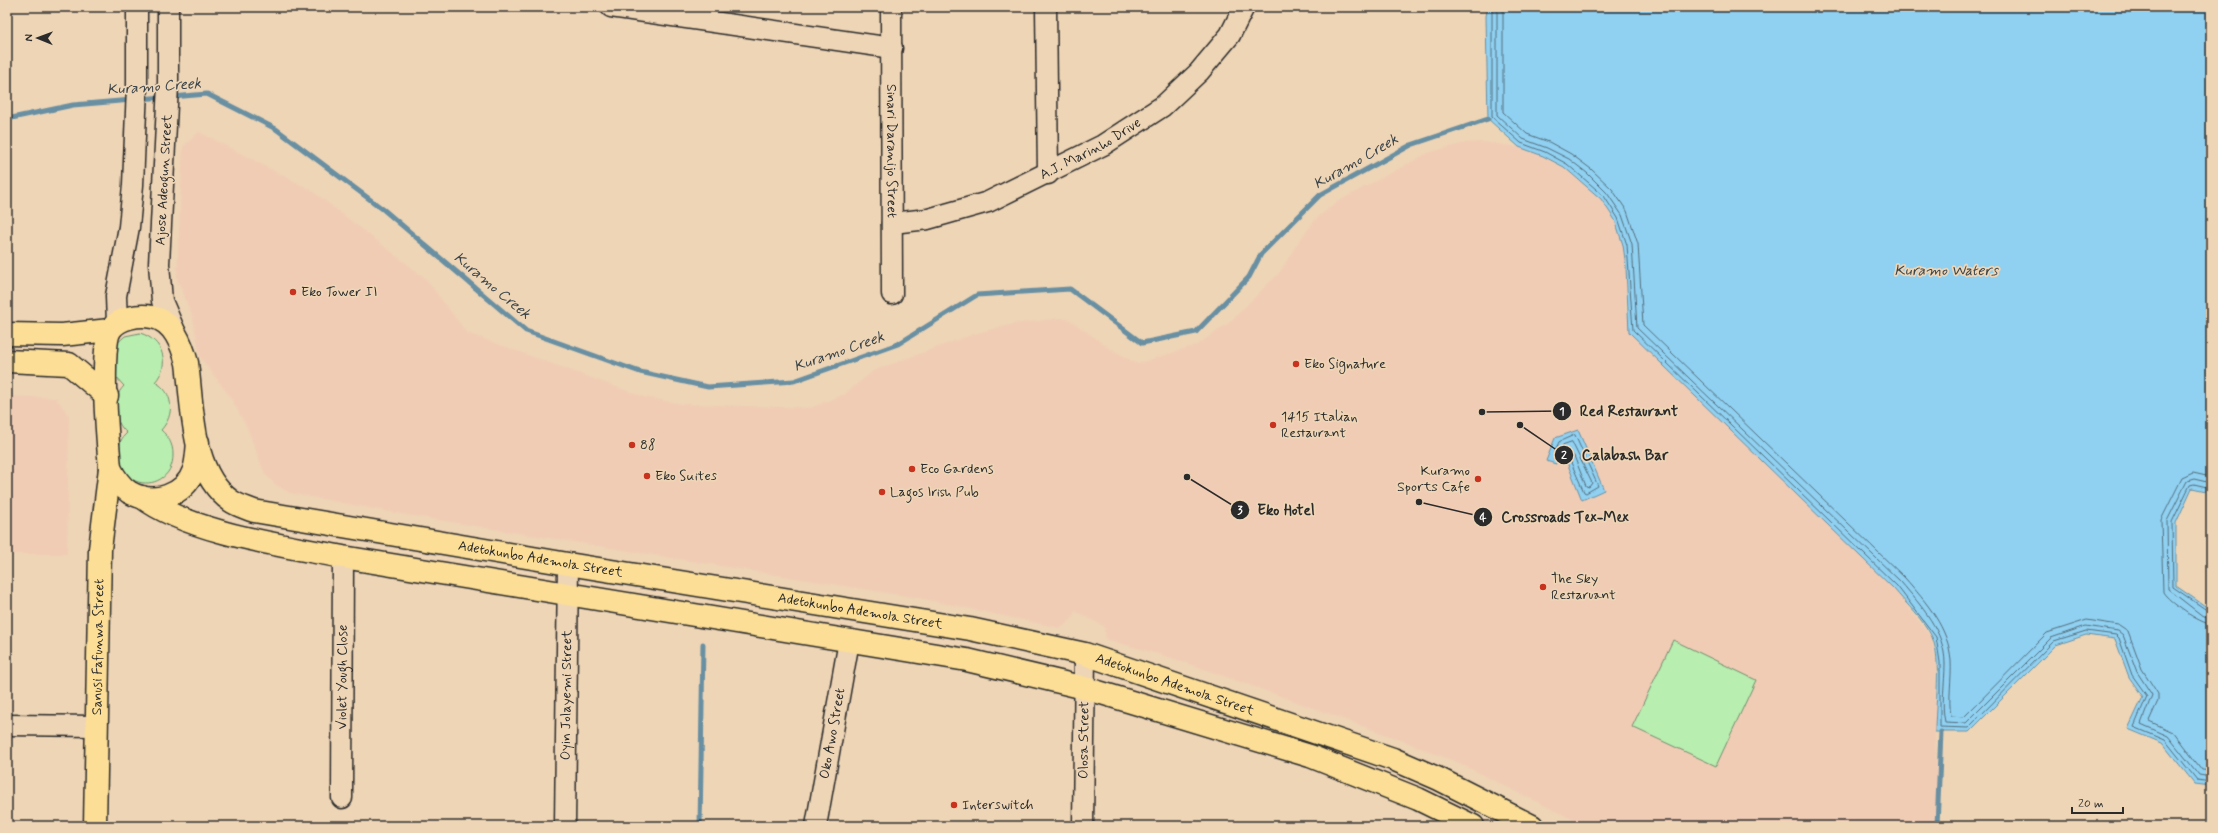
<svg xmlns="http://www.w3.org/2000/svg" width="2218" height="833" viewBox="0 0 2218 833" font-family="Mynerve,sans-serif">
<rect width="100%" height="100%" fill="#eed5b6"/>
<filter id="ink" filterUnits="userSpaceOnUse"><feTurbulence type="fractalNoise" baseFrequency=".025" numOctaves="2"/><feDisplacementMap in="SourceGraphic" scale="8" xChannelSelector="R" yChannelSelector="G"/><feConvolveMatrix kernelMatrix="1 2 1 2 8 2 1 2 1" color-interpolation-filters="sRGB"/></filter>
<g filter="url(#ink)">
<g fill="#f0ccb5">
<path d="M199,132L311,190L425,278L467,333L644,397L682,404L811,408L845,394L873,371L974,334L1013,324L1062,318L1070,320L1106,346L1137,364L1197,345L1229,323L1280,272L1299,241L1317,218L1339,201L1389,174L1428,153L1465,143L1483,142L1519,147L1543,156L1564,167L1581,181L1601,199L1615,220L1623,245L1626,267V312L1894,589L1932,638L1936,662L1935,732L1939,826H1586L1459,763L1406,742L1275,694L1172,658L1106,639L1104,626L1075,611L1072,619L1061,628L924,599L396,513L290,493L276,485L265,474L247,427L229,395L200,357L193,318L177,278L183,147Z"/>
<path d="M7,396L56,398L69,416L67,554H7Z"/>
</g>
<g fill="#b8eeaf" stroke="#728c6d">
<path d="M140,333C163,340 171,364 155,382C174,392 175,415 161,430C168,436 173,444 173,454C174,491 122,493 120,458C119,447 118,441 127,433C113,421 111,399 124,386L115,376L114,346L125,336Z"/>
<path d="M1673,640L1756,680L1716,766L1632,727Z"/>
</g>
<g fill="#90d1f2" stroke="#688fa2">
<path d="M1488,7H2210L2211,492L2192,488L2176,523V586L2211,610V786L2195,784L2162,743L2128,729L2143,697L2129,677L2115,639L2086,635L2056,645L1969,732H1935C1935,705 1942,661 1932,637C1924,620 1906,604 1894,589L1629,332L1626,267L1623,245L1615,220L1601,199L1564,167L1543,156L1519,147L1488,119L1486,16Z"/>
<path d="M1578,430L1604,490L1582,500L1566,460L1558,458L1556,464L1546,461L1555,438Z"/>
</g>
<g fill="none" stroke-linecap="round" stroke-linejoin="round">
<g stroke="#536d7b" stroke-width="1">
<path d="M1492,7V117L1521,143L1545,152L1567,164L1604,196L1618,218L1627,245L1633,330L1897,586L1936,637L1940,662V727L1968,728L2054,641L2086,631L2116,635L2119,638L2132,675L2147,696L2134,727L2165,740L2197,780L2211,782"/>
<path d="M1497,7V115L1523,139L1547,148L1569,159L1587,173L1607,193L1622,215L1632,244L1637,328L1901,582C1921,606 1945,631 1945,664C1945,683 1941,704 1945,722L1966,723L2051,638L2086,626L2118,631L2123,635L2137,672L2152,695L2141,724L2168,736L2199,775L2211,777"/>
<path d="M1503,7V112L1527,134L1549,142L1571,154L1591,169L1612,189L1627,211L1638,244L1643,325L1905,578C1926,602 1949,628 1951,661C1952,679 1948,699 1951,716L1964,717L2047,633L2087,620L2119,625L2128,631L2142,669L2158,694V701L2149,721L2173,732L2202,770L2211,771"/>
<path d="M1575,435L1598,486L1586,493L1584,492L1569,458L1554,453L1559,442Z"/>
<path d="M1572,442L1592,483L1589,487L1586,486L1574,456L1562,448L1563,445Z"/>
<path d="M2211,477L2193,473L2182,478L2161,520L2163,592C2168,601 2200,624 2211,624"/>
<path d="M2211,483L2194,479L2187,481L2167,521L2168,589L2204,617L2211,618"/>
<path d="M2211,488L2194,484L2190,485L2172,522L2173,587L2211,613"/>
</g>
<g stroke="#688fa2" stroke-width="5">
<path d="M172,97L207,94L276,129L384,210L526,331L640,372L708,387L794,381L898,344L977,295L1070,289L1142,343L1196,332L1249,277L1261,254L1320,195L1411,145L1488,119"/>
<path d="M140,99L164,97"/>
<path d="M7,119L73,105L132,100"/>
<path d="M700,826L703,644"/>
<path d="M1937,826L1941,732"/>
</g>
<g stroke="#2b2b2b" stroke-width="23">
<g id="minor">
<path d="M168,7V85L159,264L162,301L177,336"/>
<path d="M611,7L892,48"/>
<path id="s1" d="M891,7L892,294"/>
<path d="M1046,7L1048,174"/>
<path id="s2" d="M892,223L928,219L988,202L1103,145L1163,106L1199,72L1230,35L1244,7"/>
<path d="M117,323L116,296L129,227L133,185L137,87V7"/>
<path d="M7,725L96,726"/>
<path id="s3" d="M342,798L343,557"/>
<path id="s4" d="M565,826L568,564"/>
<path id="s5" d="M816,826L849,641"/>
<path id="s6" d="M1083,826L1085,654"/>
</g>
</g>
<g stroke="#2b2b2b" stroke-width="25">
<g id="major">
<path d="M7,334L62,335L110,330"/>
<path d="M7,361L69,364L107,396"/>
<path id="s7" d="M198,442C197,451 197,461 194,470C185,496 153,506 129,492C120,486 115,478 110,468C108,445 99,345 111,329C119,318 139,314 152,317C174,321 182,345 187,363C193,408 191,473 231,501C238,506 247,508 254,511L568,564L970,629L1085,654L1393,759L1439,779L1532,826"/>
<path d="M142,497C187,532 285,546 343,557L967,660L1085,688L1310,756L1418,799L1473,826"/>
<path id="s8" d="M95,826L100,549L110,468"/>
</g>
</g>
<use href="#minor" stroke="#eed5b6" stroke-width="20"/>
<use href="#major" stroke="#fcde96" stroke-width="22"/>
</g>
</g>
<g fill="#c8321e" stroke="#eed5b6" stroke-width="1.5">
<circle cx="293" cy="292" r="4"/>
<circle cx="1296" cy="364" r="4"/>
<circle cx="1273" cy="425" r="4"/>
<circle cx="632" cy="445" r="4"/>
<circle cx="912" cy="469" r="4"/>
<circle cx="647" cy="476" r="4"/>
<circle cx="1478" cy="479" r="4"/>
<circle cx="882" cy="492" r="4"/>
<circle cx="1543" cy="587" r="4"/>
<circle cx="954" cy="805" r="4"/>
</g>
<g text-anchor="middle" dominant-baseline="central" stroke-width="3.5" stroke-linejoin="round" paint-order="stroke">
<g font-size="14" fill="#2b2b2b" stroke="#eed5b6">
<text stroke="none"><textPath href="#s2" startOffset="214">A.J. Marinho Drive</textPath></text>
<text stroke="none"><textPath href="#s1" startOffset="144">Sinari Daranijo Street</textPath></text>
<text transform="translate(164 180) rotate(-87)">Ajose Adeogun Street</text>
<text stroke="none"><textPath href="#s7" startOffset="848">Adetokunbo Ademola Street</textPath></text>
<text stroke="none"><textPath href="#s7" startOffset="1172">Adetokunbo Ademola Street</textPath></text>
<text stroke="none"><textPath href="#s8" startOffset="179">Sanusi Fafunwa Street</textPath></text>
<text stroke="none"><textPath href="#s3" startOffset="121">Violet Yough Close</textPath></text>
<text stroke="none"><textPath href="#s7" startOffset="1496">Adetokunbo Ademola Street</textPath></text>
<text stroke="none"><textPath href="#s4" startOffset="131">Oyin Jolayemi Street</textPath></text>
<text stroke="none"><textPath href="#s5" startOffset="94">Oko Awo Street</textPath></text>
<text stroke="none"><textPath href="#s6" startOffset="86">Olosa Street</textPath></text>
</g>
<g font-size="14" fill="#2b2b2b" stroke="#eed5b6" text-anchor="start">
<text x="301" y="292">Eko Tower II</text>
<text x="1304" y="364">Eko Signature</text>
<text x="1281" y="417">1415 Italian<tspan x="1281" dy="16">Restaurant</tspan></text>
<text x="640" y="445">88</text>
<text x="920" y="469">Eco Gardens</text>
<text x="1470" y="471" text-anchor="end">Kuramo<tspan x="1470" dy="16">Sports Cafe</tspan></text>
<text x="655" y="476">Eko Suites</text>
<text x="890" y="492">Lagos Irish Pub</text>
<text x="1551" y="579">The Sky<tspan x="1551" dy="16">Restaruant</tspan></text>
<text x="962" y="805">Interswitch</text>
</g>
<g font-size="15" font-style="italic" fill="#3a4449" stroke="#eed5b6">
<text transform="translate(154 87) rotate(-4)">Kuramo Creek</text>
<text transform="translate(1356 162) rotate(-30)">Kuramo Creek</text>
<text x="1946" y="271">Kuramo Waters</text>
<text transform="translate(492 286) rotate(40)">Kuramo Creek</text>
<text transform="translate(839 352) rotate(-19)">Kuramo Creek</text>
</g>
</g>
<path fill="none" stroke="#2b2b2b" stroke-width="1.5" d="M1482 412L1562 411M1520 425L1564 455M1187 477L1240 510M1419 502L1483 517"/>
<g fill="#2b2b2b" stroke="#eed5b6" stroke-width="1.5">
<circle cx="1482" cy="412" r="4"/>
<circle cx="1520" cy="425" r="4"/>
<circle cx="1187" cy="477" r="4"/>
<circle cx="1419" cy="502" r="4"/>
<circle cx="1562" cy="411" r="10"/>
<circle cx="1564" cy="455" r="10"/>
<circle cx="1240" cy="510" r="10"/>
<circle cx="1483" cy="517" r="10"/>
</g>
<g font-size="12" text-anchor="middle" font-weight="bold" fill="#fff">
<text x="1562" y="415">1</text>
<text x="1564" y="459">2</text>
<text x="1240" y="514">3</text>
<text x="1483" y="521">4</text>
</g>
<g font-size="15" text-anchor="middle" font-weight="bold" fill="#2b2b2b" stroke="#eed5b6" stroke-width="3.5" stroke-linejoin="round" paint-order="stroke">
<text x="1629" y="416">Red Restaurant</text>
<text x="1625" y="460">Calabash Bar</text>
<text x="1286" y="515">Eko Hotel</text>
<text x="1565" y="522">Crossroads Tex-Mex</text>
</g>
<rect width="2218" height="833" fill="none" stroke="#eed5b6" stroke-width="24"/>
<rect x="12" y="12" width="2194" height="809" fill="none" stroke="#2b2b2b" stroke-width="1.5" filter="url(#ink)"/>
<g transform="translate(38 38) rotate(271)" stroke="#eed5b6" stroke-width="3" paint-order="stroke">
<path d="M0-3L7 15L0 10L-7 15Z" fill="#2b2b2b"/>
<text y="-6" font-size="11" font-weight="bold" text-anchor="middle" fill="#2b2b2b">N</text>
</g>
<path d="M2072 807v6h51v-6" fill="none" stroke="#2b2b2b" stroke-width="2"/>
<text x="2078" y="807" font-size="12" fill="#2b2b2b" stroke="#eed5b6" stroke-width="3" paint-order="stroke">20 m</text>
</svg>
